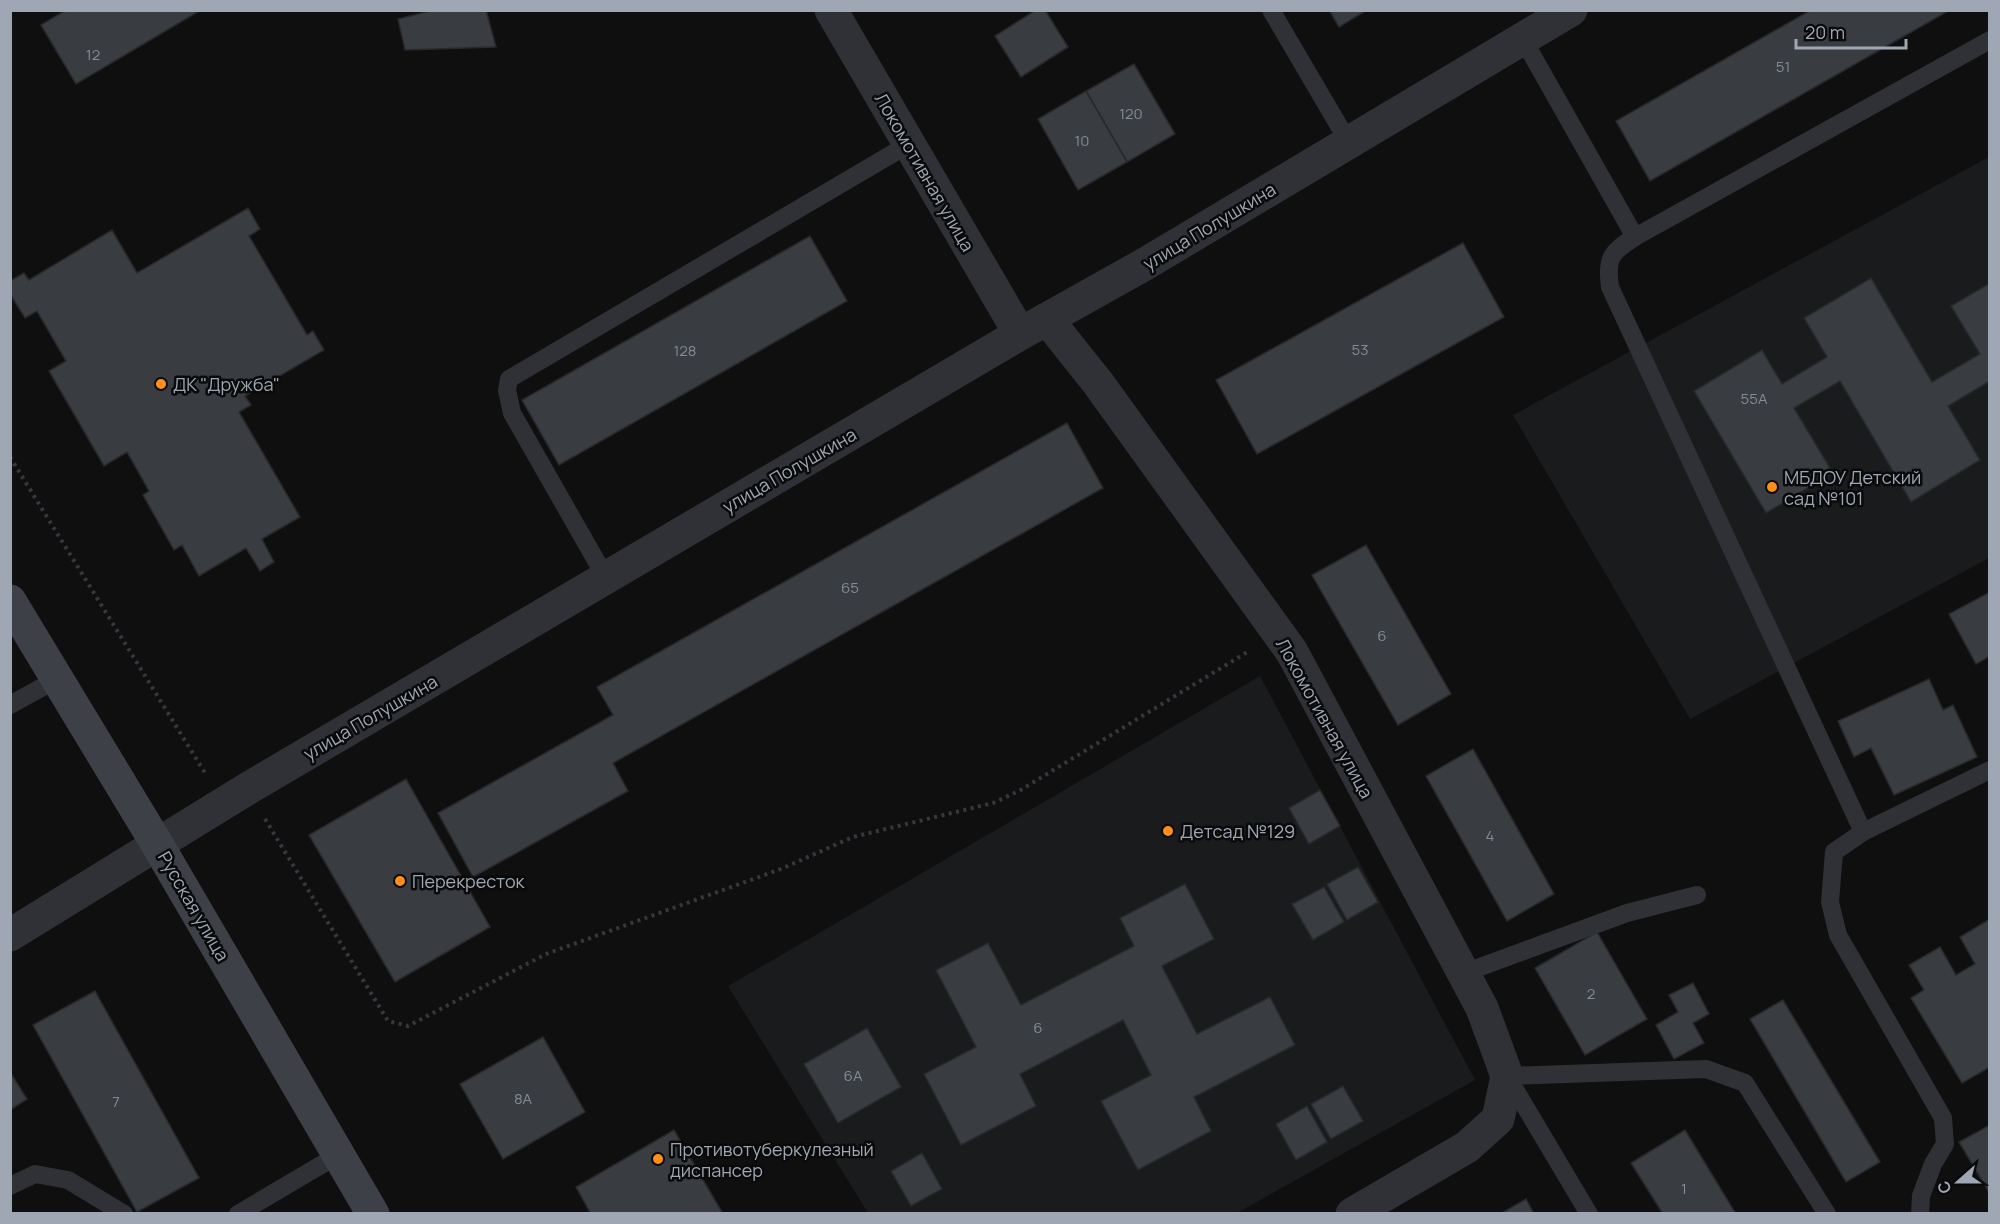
<svg xmlns="http://www.w3.org/2000/svg" width="2000" height="1224" viewBox="0 0 2000 1224" font-family="Manrope,sans-serif">
<rect width="100%" height="100%" fill="#0f0f10"/>
<g fill="#1a1b1d">
<path d="M1989,157V558L1690,719L1513,415Z"/>
<path d="M1260,676L1475,1080L1237,1213H868L728,986Z"/>
</g>
<g fill="#393c40" stroke="#28292c" stroke-width="1.5">
<path d="M66,10H201L76,84L41,25Z"/>
<path d="M434,10H486L496,47L405,50L398,19Z"/>
<path d="M1036,10H1045L1068,47L1021,77L995,36Z"/>
<path d="M1329,10H1367L1339,27Z"/>
<path d="M1811,10H1950L1650,181L1616,121Z"/>
<path d="M1134,64L1175,134L1127,162L1086,91Z"/>
<path d="M1086,91L1127,162L1078,190L1038,119Z"/>
<path d="M248,208L260,229L249,236L307,335L313,331L324,350L245,396L251,405L239,412L300,517L262,539L274,562L260,571L246,548L199,576L182,545L174,550L143,495L149,491L127,452L104,466L49,371L66,361L37,311L25,318L10,294V281L24,273L29,280L112,230L137,273Z"/>
<path d="M810,236L847,301L559,465L522,400Z"/>
<path d="M1463,243L1504,317L1257,454L1216,380Z"/>
<path d="M1871,278L1932,382L1980,354L1951,306L1990,283V381L1948,406L1980,460L1911,502L1840,381L1794,408L1833,473L1766,513L1694,391L1762,350L1782,384L1827,357L1804,318Z"/>
<path d="M1067,423L1103,488L613,763L628,791L473,877L438,813L613,715L597,687Z"/>
<path d="M1366,545L1451,694L1398,725L1312,575Z"/>
<path d="M1990,592V656L1976,664L1949,614Z"/>
<path d="M1929,679L1943,710L1953,705L1977,757L1894,795L1871,748L1854,757L1838,721Z"/>
<path d="M1473,749L1554,894L1507,921L1426,776Z"/>
<path d="M406,779L490,927L395,982L309,835Z"/>
<path d="M1320,790L1340,826L1309,844L1289,808Z"/>
<path d="M1358,867L1378,902L1347,920L1327,884Z"/>
<path d="M1185,884L1214,939L1162,966L1197,1034L1270,997L1295,1045L1194,1097L1211,1131L1138,1170L1101,1101L1151,1075L1123,1020L1020,1074L1036,1106L961,1145L924,1074L976,1047L936,970L988,943L1021,1005L1134,946L1120,918Z"/>
<path d="M1324,887L1344,922L1313,940L1292,904Z"/>
<path d="M1990,919V1067L1962,1083L1911,998L1924,990L1909,965L1940,947L1956,975L1975,964L1960,937Z"/>
<path d="M1597,932L1647,1019L1585,1055L1535,968Z"/>
<path d="M1693,983L1709,1014L1693,1023L1704,1043L1674,1059L1656,1025L1678,1012L1669,995Z"/>
<path d="M95,991L199,1178L137,1212L33,1025Z"/>
<path d="M1783,1000L1880,1162L1846,1182L1750,1019Z"/>
<path d="M867,1028L901,1087L838,1123L804,1064Z"/>
<path d="M543,1037L585,1112L503,1159L460,1084Z"/>
<path d="M10,1072L27,1099L10,1110Z"/>
<path d="M1343,1086L1363,1121L1331,1139L1311,1104Z"/>
<path d="M1307,1106L1327,1142L1296,1160L1276,1124Z"/>
<path d="M1990,1125V1194L1959,1142Z"/>
<path d="M674,1130L723,1214H591L576,1187Z"/>
<path d="M1685,1130L1736,1214H1663L1631,1163Z"/>
<path d="M922,1153L942,1189L911,1206L891,1171Z"/>
<path d="M1526,1199L1534,1214H1500Z"/>
</g>
<g fill="none" stroke-linecap="round" stroke-linejoin="round">
<g stroke="#35383d" stroke-width="4" stroke-dasharray="3 4.5" stroke-linecap="butt">
<path d="M10,457L205,773"/>
<path d="M265,819L388,1021L408,1026L546,954L781,869L853,837L993,803L1019,791L1249,651"/>
</g>
<g stroke="#2f3136" stroke-width="18">
<path d="M1271,10L1349,143"/>
<path d="M1523,39L1635,237"/>
<path d="M606,578L512,413L507,390L509,379L909,144"/>
<path d="M10,705L57,679"/>
<path d="M1863,832L1610,287C1606,258 1611,252 1635,237L1990,40"/>
<path d="M1464,973L1627,913L1697,895"/>
<path d="M10,1186L35,1174L68,1180L124,1214"/>
<path d="M238,1214L338,1155"/>
<path d="M1589,1214L1507,1076L1706,1069L1745,1083L1827,1214"/>
<path d="M1920,1214L1921,1196L1933,1164L1945,1144L1943,1118L1838,935L1830,902L1834,852L1863,832L1990,770"/>
</g>
<g stroke="#2f3136" stroke-width="33">
<path d="M831,10L1020,334"/>
<path d="M1047,319L1098,383L1292,652L1482,1008L1507,1076L1498,1119L1467,1147L1352,1214"/>
<path d="M10,935L247,789L1020,334L1145,264L1571,10"/>
</g>
<path stroke="#3d4046" stroke-width="33" d="M10,601L157,844L373,1214"/>
</g>
<g fill="#ff8f18" stroke="#0a0a0b" stroke-width="2">
<circle cx="161" cy="384" r="6"/>
<circle cx="1772" cy="487" r="6"/>
<circle cx="1168" cy="831" r="6"/>
<circle cx="400" cy="881" r="6"/>
<circle cx="658" cy="1159" r="6"/>
</g>
<g text-anchor="middle" dominant-baseline="central" stroke-width="5" stroke-linejoin="round" paint-order="stroke">
<g font-size="15" fill="#858c96">
<text x="93" y="54">12</text>
<text x="1783" y="66">51</text>
<text x="1131" y="113">120</text>
<text x="1082" y="140">10</text>
<text x="1360" y="349">53</text>
<text x="685" y="350">128</text>
<text x="1754" y="398">55А</text>
<text x="850" y="587">65</text>
<text x="1382" y="635">6</text>
<text x="1490" y="835">4</text>
<text x="1591" y="993">2</text>
<text x="1038" y="1027">6</text>
<text x="853" y="1075">6А</text>
<text x="523" y="1098">8А</text>
<text x="116" y="1101">7</text>
<text x="1684" y="1188">1</text>
</g>
<g font-size="18" fill="#9ea7b3" stroke="#0a0a0b">
<text transform="translate(925 172) rotate(60)">Локомотивная улица</text>
<text transform="translate(1209 226) rotate(-31)">улица Полушкина</text>
<text transform="translate(789 470) rotate(-30)">улица Полушкина</text>
<text transform="translate(370 717) rotate(-30)">улица Полушкина</text>
<text transform="translate(1325 718) rotate(61)">Локомотивная улица</text>
<text transform="translate(194 906) rotate(60)">Русская улица</text>
</g>
<g font-size="18" fill="#9ea7b3" stroke="#0a0a0b" text-anchor="start">
<text x="173" y="384">ДК "Дружба"</text>
<text x="1784" y="477">МБДОУ Детский<tspan x="1784" dy="21">сад №101</tspan></text>
<text x="1180" y="831">Детсад №129</text>
<text x="412" y="881">Перекресток</text>
<text x="670" y="1149">Противотуберкулезный<tspan x="670" dy="21">диспансер</tspan></text>
</g>
</g>
<rect width="2000" height="1224" fill="none" stroke="#9ea7b3" stroke-width="24"/>
<g transform="translate(1958 1182) rotate(249)" stroke="#0a0a0b" stroke-width="4.5" paint-order="stroke">
<path d="M0-4.5L10 22L0 15L-10 22Z" fill="#9ea7b3"/>
<text y="-9" font-size="16" font-weight="bold" text-anchor="middle" fill="#9ea7b3">С</text>
</g>
<path d="M1796 39v9h110v-9" fill="none" stroke="#9ea7b3" stroke-width="3"/>
<text x="1805" y="39" font-size="18" fill="#9ea7b3" stroke="#0a0a0b" stroke-width="4.5" paint-order="stroke">20 m</text>
</svg>
